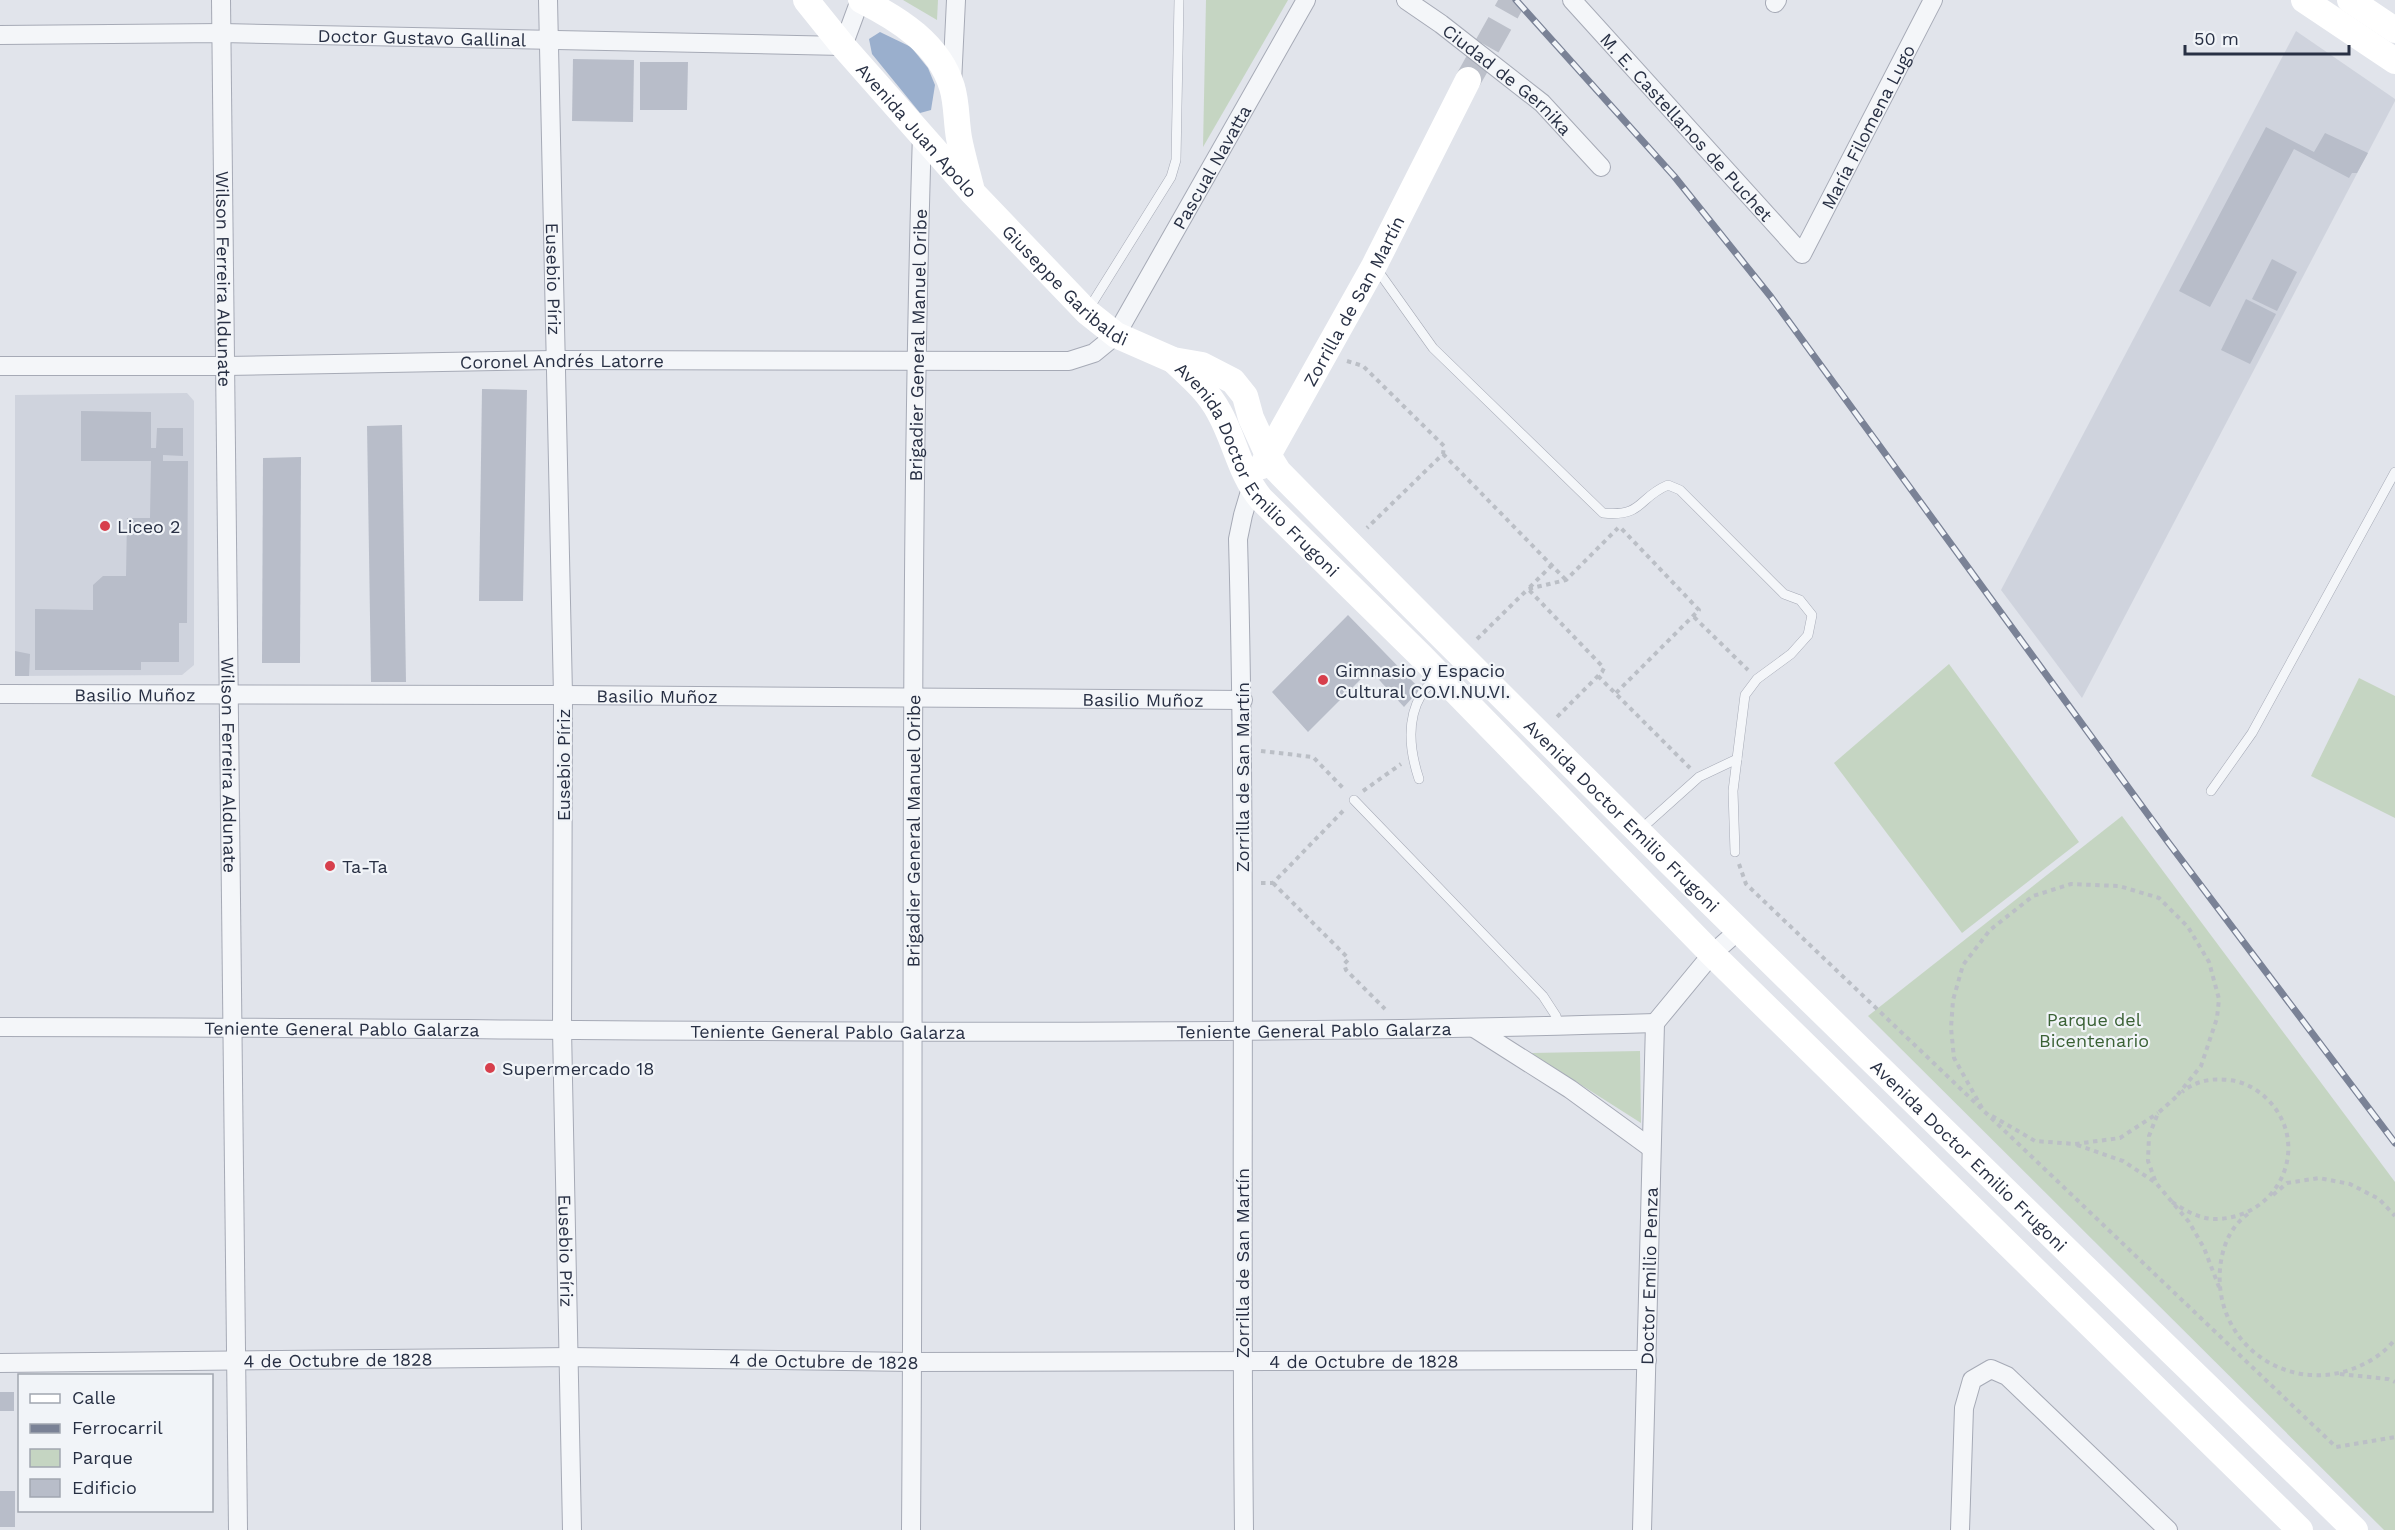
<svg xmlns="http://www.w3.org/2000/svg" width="2395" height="1530" viewBox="0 0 2395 1530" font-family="'Work Sans',sans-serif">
<rect width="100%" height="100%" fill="#e1e4eb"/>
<g fill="#cfd3dd">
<path d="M2296,31L2395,99V101L2082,698L2001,590Z"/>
<path d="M187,393L194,401V665L182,675L15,676V395Z"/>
</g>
<g fill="#c5d5c2">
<path d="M903,0H938L937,20Z"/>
<path d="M1206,0H1288L1203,147Z"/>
<path d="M1949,664L2079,842L1962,933L1834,763Z"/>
<path d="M2359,678L2395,696V818L2311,776Z"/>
<path d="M2122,816L2395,1182V1530H2384L1868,1016Z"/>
<path d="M1640,1051L1641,1123L1531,1053Z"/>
</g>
<path fill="#9aafcd" d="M880,32L911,47L928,68L935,85L931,110L920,113L872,54L869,39Z"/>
<g fill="#b8bdc9">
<path d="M573,59L634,60L633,122L572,121Z"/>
<path d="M640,62H688L687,110H640Z"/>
<path d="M2266,127L2314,152L2325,133L2368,153L2357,173H2352L2349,178L2294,149L2210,307L2179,291Z"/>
<path d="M2272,259L2297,272L2277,311L2252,299Z"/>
<path d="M2246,299L2276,314L2250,364L2221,350Z"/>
<path d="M482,389L527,390L523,601H479Z"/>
<path d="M81,411L151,412V448H156L157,428H183V456L163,455V461H188L187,623H179V662H141V670H35V609L93,610V585L103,576H126L127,518H150L151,461H81Z"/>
<path d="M402,425L406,682H371L367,426Z"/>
<path d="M301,457L300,663H262L263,458Z"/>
<path d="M1348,615L1420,689L1404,707L1370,670L1308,732L1272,692Z"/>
<path d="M15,651L30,654L29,676H15Z"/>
<rect x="0" y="1392" width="14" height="19"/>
<rect x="0" y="1491" width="15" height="36"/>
</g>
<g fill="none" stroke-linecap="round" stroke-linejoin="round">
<path stroke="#bcc0ca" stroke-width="26" stroke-dasharray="26 13" stroke-linecap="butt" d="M1468,80L1513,0"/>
<g stroke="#a6aab6" stroke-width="10">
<g id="lane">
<path d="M1376,268L1433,348L1603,513C1644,517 1637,498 1668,485L1680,490L1784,594L1800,600L1812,615L1808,635L1791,654L1757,679L1745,695L1733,791L1735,852"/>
<path d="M1088,310L1171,177L1176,160L1179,0"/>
<path d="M1419,779C1410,752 1406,721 1421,695C1425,688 1432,682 1438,677"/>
<path d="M2211,791L2252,733L2395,472"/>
<path d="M1354,800L1543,996L1556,1016L1559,1026"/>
<path d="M1641,829L1699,777L1737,759"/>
</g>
</g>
<g stroke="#a6aab6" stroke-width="20">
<g id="street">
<path id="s1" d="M221,0L238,1530"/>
<path id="s2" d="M548,0L563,695L562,1029L572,1530"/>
<path id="s3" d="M1406,0L1441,24L1542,103L1601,167"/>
<path id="s4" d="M1572,0L1802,254L1933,0"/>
<path d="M1775,3L1777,0"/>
<path id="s5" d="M0,35L222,33L843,46L860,0"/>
<path d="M952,83L956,0"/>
<path id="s6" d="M0,366H226L554,360L1069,361L1094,353L1116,335L1306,0"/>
<path id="s7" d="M0,694L563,695L1243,700"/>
<path d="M1655,1023L1712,954L1738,931"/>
<path id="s8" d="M0,1027C552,1027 1104,1040 1655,1023"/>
<path d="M1474,1028L1570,1089L1651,1148"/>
<path id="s9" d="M0,1363L570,1357L912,1362L1647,1360"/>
<path id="s10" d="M911,1530C915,1064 908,599 922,133"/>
<path d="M1244,1530C1240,1200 1247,869 1238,539L1243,515L1251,488"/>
<path id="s11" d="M1642,1530L1655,1023"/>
<path d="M1960,1530L1964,1408L1972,1380L1991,1369L2007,1376L2168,1530"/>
</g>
</g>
<g stroke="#bbbfc6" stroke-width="4" stroke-dasharray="4.5 4.5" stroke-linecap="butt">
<path d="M1347,361L1363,366L1444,446L1443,454L1367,528"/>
<path d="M1443,454L1565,579"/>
<path d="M1552,565L1528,589L1604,668L1602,672L1555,719"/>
<path d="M1694,617L1748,670"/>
<path d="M1477,639L1528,589L1566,580L1618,528"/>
<path d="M1598,676L1690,768"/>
<path d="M1616,693L1699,610L1620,527"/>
<path d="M1261,751L1313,757L1345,790"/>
<path d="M1363,791L1401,764"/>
<path d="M1739,864L1746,884L2336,1447L2395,1437"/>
<path d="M1261,883H1273L1343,811"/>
<path d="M1273,883L1347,957L1348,960L1344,964L1346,970L1385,1009"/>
<path d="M2176,1097L2158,1113L2149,1136L2148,1161L2156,1183L2189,1222L2204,1248L2219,1287"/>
<path d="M1982,1108L1954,1058L1951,1028L1953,1000L1963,965L1990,930L2033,896L2071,884L2119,886L2159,898L2188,927L2209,962L2219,999L2217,1018L2201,1066L2175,1098"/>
<path d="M1992,1116L2035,1141L2075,1144L2120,1138L2158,1113"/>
<path d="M2077,1145L2123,1161L2156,1183"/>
<path d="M2273,1195L2287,1183L2319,1178L2350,1184L2379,1199L2395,1216"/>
<path d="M2172,1202C2186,1211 2201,1220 2218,1219C2282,1216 2313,1141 2265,1097C2255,1088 2242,1081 2228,1080C2210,1078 2196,1081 2182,1092"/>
<path d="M2248,1214C2230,1227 2222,1247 2220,1269C2214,1343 2286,1395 2355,1368C2370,1362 2386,1352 2395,1339"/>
<path d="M2340,1374L2388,1379L2395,1382"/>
</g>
<use href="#lane" stroke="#f4f6f9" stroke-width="9"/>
<use href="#street" stroke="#f4f6f9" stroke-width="18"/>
<g stroke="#fff" stroke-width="26">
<path id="s12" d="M806,0L843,46L971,191L1087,312L1116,335L1173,360L1202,365L1233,381L1245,396L1251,418L1268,455L1278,471C1631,830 1994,1179 2355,1530"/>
<path d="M861,0C899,19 939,44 952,87C957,103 956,121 959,138C962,154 967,171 971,187"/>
<path d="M2304,0L2395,61"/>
<path d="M2350,0L2395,30"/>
<path id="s13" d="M1173,360C1190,376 1208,391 1219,412C1235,440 1240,474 1261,499L1420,655L1712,954L2300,1530"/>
<path id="s14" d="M1262,466L1374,266L1468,80"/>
</g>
<g stroke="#7a8296" stroke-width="7">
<path id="rail" d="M1516,0L1674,176L1771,297L2168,842L2395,1143"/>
</g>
<use href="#rail" stroke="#f1f4f8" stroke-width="4.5" stroke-dasharray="14" stroke-linecap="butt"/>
</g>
<g fill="#d73f4c" stroke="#f1f4f8" stroke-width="2">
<circle cx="105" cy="526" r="6"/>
<circle cx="1323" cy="680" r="6"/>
<circle cx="330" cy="866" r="6"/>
<circle cx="490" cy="1068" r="6"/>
</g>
<g text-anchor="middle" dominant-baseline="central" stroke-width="4.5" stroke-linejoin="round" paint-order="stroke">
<g font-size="18" fill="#283044" stroke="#f1f4f8">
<text stroke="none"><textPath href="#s5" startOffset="422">Doctor Gustavo Gallinal</textPath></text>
<text stroke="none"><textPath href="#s3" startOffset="129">Ciudad de Gernika</textPath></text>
<text stroke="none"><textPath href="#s12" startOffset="171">Avenida Juan Apolo</textPath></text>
<text stroke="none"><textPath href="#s4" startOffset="171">M. E. Castellanos de Puchet</textPath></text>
<text stroke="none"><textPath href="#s4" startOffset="486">María Filomena Lugo</textPath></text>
<text stroke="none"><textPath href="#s6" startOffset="1317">Pascual Navatta</textPath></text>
<text stroke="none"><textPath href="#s1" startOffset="279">Wilson Ferreira Aldunate</textPath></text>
<text stroke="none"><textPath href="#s2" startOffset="279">Eusebio Píriz</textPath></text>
<text stroke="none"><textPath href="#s12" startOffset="386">Giuseppe Garibaldi</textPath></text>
<text stroke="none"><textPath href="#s14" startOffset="189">Zorrilla de San Martín</textPath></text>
<text stroke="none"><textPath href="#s10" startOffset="1185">Brigadier General Manuel Oribe</textPath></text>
<text stroke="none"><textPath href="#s6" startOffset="562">Coronel Andrés Latorre</textPath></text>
<text stroke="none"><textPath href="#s13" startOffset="140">Avenida Doctor Emilio Frugoni</textPath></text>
<text stroke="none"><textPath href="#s7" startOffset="135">Basilio Muñoz</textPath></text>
<text stroke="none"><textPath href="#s7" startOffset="657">Basilio Muñoz</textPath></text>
<text stroke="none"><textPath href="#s7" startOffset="1143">Basilio Muñoz</textPath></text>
<text stroke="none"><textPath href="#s1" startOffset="765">Wilson Ferreira Aldunate</textPath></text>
<text transform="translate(563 765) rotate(-90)">Eusebio Píriz</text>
<text transform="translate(1242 777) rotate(-90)">Zorrilla de San Martín</text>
<text stroke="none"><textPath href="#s12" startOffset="1172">Avenida Doctor Emilio Frugoni</textPath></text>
<text stroke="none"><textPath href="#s10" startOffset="699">Brigadier General Manuel Oribe</textPath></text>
<text stroke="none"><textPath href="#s8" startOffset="342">Teniente General Pablo Galarza</textPath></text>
<text stroke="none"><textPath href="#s8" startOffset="1314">Teniente General Pablo Galarza</textPath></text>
<text stroke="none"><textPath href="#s8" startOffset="828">Teniente General Pablo Galarza</textPath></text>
<text stroke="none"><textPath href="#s12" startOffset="1658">Avenida Doctor Emilio Frugoni</textPath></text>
<text stroke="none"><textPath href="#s2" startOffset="1251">Eusebio Píriz</textPath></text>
<text transform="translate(1242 1263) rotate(-90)">Zorrilla de San Martín</text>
<text stroke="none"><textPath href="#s11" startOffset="254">Doctor Emilio Penza</textPath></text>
<text stroke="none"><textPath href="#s9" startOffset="338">4 de Octubre de 1828</textPath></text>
<text stroke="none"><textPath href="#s9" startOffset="1364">4 de Octubre de 1828</textPath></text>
<text stroke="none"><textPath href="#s9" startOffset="824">4 de Octubre de 1828</textPath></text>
</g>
<g font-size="18" fill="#283044" stroke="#f1f4f8" text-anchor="start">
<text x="117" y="526">Liceo 2</text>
<text x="1335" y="670">Gimnasio y Espacio<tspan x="1335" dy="21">Cultural CO.VI.NU.VI.</tspan></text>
<text x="342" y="866">Ta-Ta</text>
<text x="502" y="1068">Supermercado 18</text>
</g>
<g font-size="18" fill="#3a6135" stroke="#f1f4f8">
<text x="2094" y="1019">Parque del<tspan x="2094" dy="21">Bicentenario</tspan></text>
</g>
</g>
<rect x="18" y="1374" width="195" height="138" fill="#f1f4f8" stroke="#a1a6b0" stroke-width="1.5"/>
<rect x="30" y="1394" width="30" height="9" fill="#ffffff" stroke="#a1a6b0" stroke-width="1.5"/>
<text x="72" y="1404" font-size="18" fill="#283044">Calle</text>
<rect x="30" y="1424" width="30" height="9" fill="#7a8296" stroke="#a1a6b0" stroke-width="1.5"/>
<text x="72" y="1434" font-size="18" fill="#283044">Ferrocarril</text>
<rect x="30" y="1449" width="30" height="18" fill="#c5d5c2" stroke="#a1a6b0" stroke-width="1.5"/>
<text x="72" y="1464" font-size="18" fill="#283044">Parque</text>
<rect x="30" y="1479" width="30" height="18" fill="#b8bdc9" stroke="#a1a6b0" stroke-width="1.5"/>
<text x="72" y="1494" font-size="18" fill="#283044">Edificio</text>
<path d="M2185 45v9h164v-9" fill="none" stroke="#283044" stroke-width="3"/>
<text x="2194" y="45" font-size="18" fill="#283044" stroke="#f1f4f8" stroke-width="4.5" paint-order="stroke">50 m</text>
</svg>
